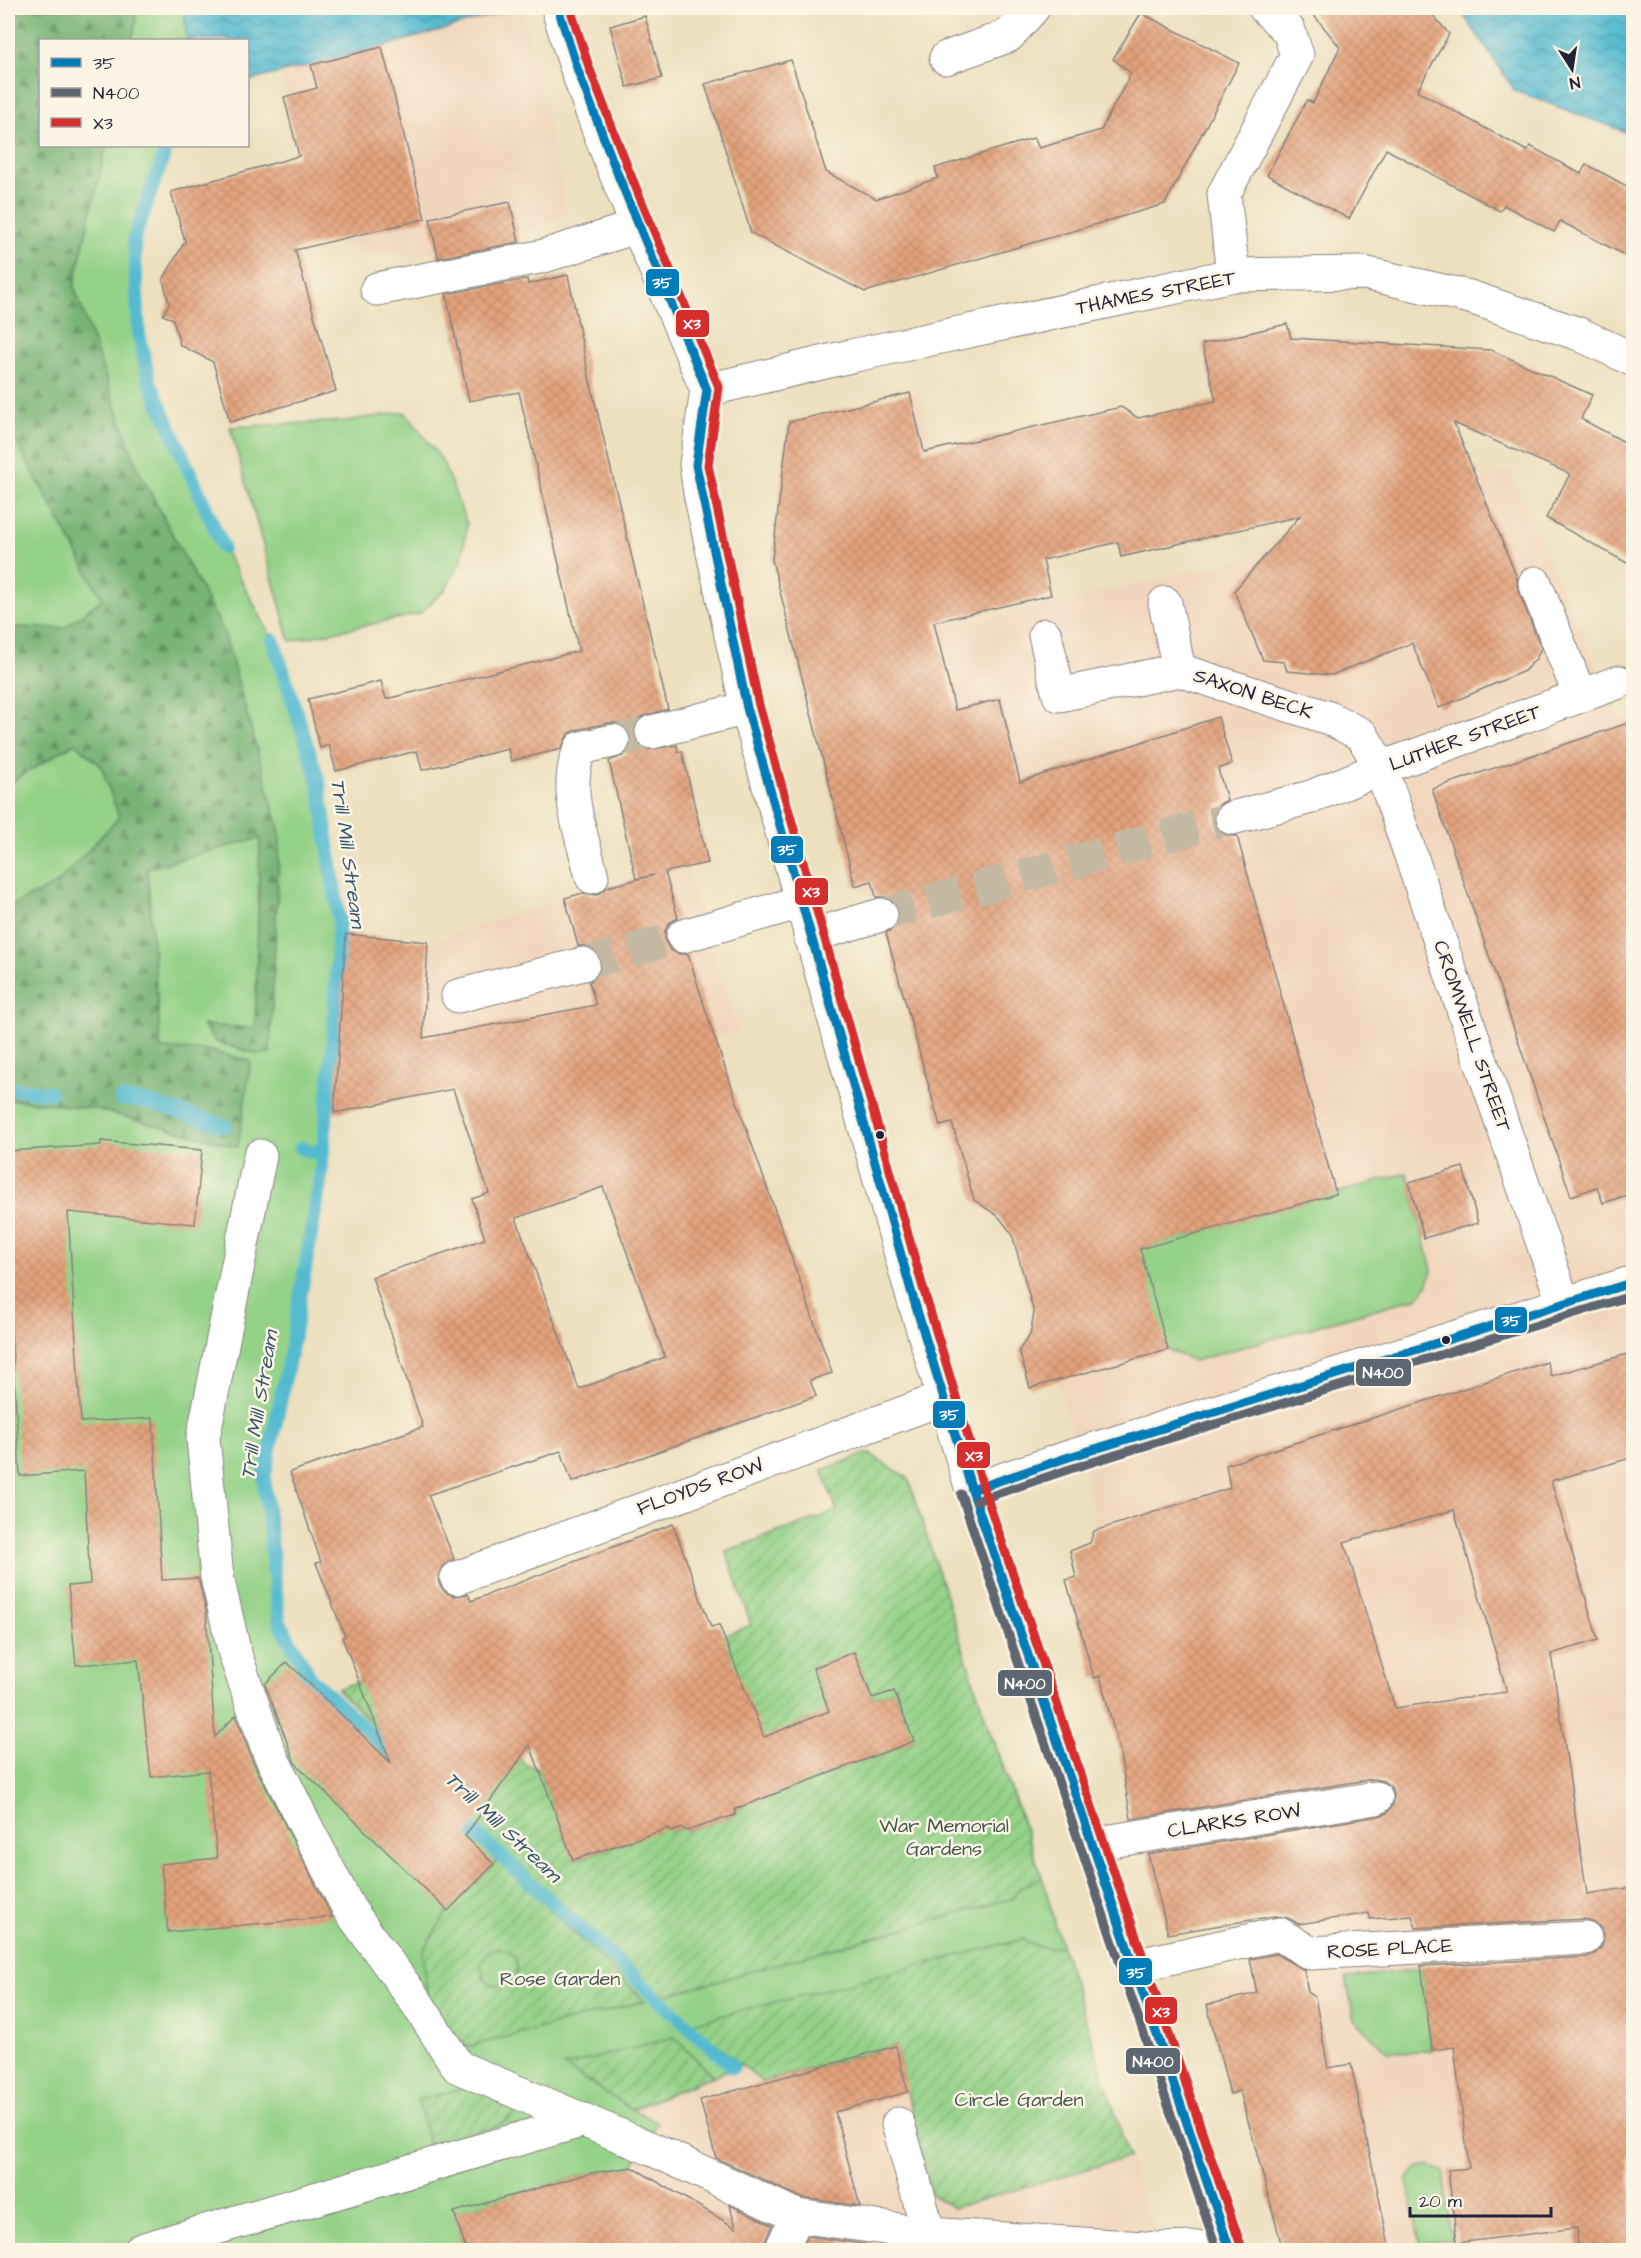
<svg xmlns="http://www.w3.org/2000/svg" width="1641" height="2258" viewBox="0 0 1641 2258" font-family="'Architects Daughter',sans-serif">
<defs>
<pattern id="forest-firs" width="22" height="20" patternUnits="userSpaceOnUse" patternTransform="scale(1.5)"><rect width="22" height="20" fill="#77b474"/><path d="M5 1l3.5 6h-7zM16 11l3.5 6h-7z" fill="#619260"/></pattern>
<pattern id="garden-furrows" width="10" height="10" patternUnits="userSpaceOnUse" patternTransform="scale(1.5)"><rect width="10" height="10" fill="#94d288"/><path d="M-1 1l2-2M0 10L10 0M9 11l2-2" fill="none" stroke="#7fb476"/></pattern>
<pattern id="water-waves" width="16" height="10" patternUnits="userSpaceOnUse" patternTransform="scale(1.5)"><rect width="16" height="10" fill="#52bad0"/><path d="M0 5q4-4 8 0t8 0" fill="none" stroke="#4497aa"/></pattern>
<pattern id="building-cross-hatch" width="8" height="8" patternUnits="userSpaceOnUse" patternTransform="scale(1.5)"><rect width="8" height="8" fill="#e3a27c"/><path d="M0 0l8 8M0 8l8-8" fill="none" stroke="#c28b6c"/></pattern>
</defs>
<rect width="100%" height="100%" fill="#fcf5e5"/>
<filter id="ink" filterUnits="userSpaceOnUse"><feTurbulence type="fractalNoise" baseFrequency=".0167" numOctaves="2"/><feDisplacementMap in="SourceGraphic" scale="12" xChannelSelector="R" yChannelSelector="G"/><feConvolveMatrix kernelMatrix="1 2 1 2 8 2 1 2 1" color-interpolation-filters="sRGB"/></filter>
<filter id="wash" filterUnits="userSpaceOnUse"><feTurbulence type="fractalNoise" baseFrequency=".008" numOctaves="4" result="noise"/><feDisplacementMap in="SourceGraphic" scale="24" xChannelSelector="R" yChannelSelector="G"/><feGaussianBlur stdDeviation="1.35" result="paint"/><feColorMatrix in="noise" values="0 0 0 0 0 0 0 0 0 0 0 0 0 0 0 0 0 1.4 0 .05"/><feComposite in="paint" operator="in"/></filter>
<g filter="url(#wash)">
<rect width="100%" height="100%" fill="#ece0be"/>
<g fill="#f0d6bc">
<path d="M518,8H523L567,213L535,229L413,256L319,244L280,73L382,47Z"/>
<path d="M919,391L974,622L1225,564L1509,470L1620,720L1633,716V1928L1316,1940L1278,1915L1168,1934L1145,1844L1132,1826L1125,1782H1127L1106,1674L1094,1678L1066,1580L1076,1577L1070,1551L1090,1543L1094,1531L1092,1500L1057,1381L1030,1388L1019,1350L1030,1335L1034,1313L1012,1235L940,1126L876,897L855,886L772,560L789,422Z"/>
<path d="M687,868L739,1032L327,1115L339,934L429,942L565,898Z"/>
<path d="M1633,1946V2250H1283L1240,2092L1230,2094L1200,1980Z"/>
<path d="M1070,1977L1159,2250H466L454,2212L591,2173L631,2109L743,2064Z"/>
</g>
<g fill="#94d288" stroke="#5b7a62" stroke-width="1.5">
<path d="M8,8H184L187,40H40V146H167L134,239L139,334L149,380L223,547L273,640L319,782L339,920L333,1044L320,1182L292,1345L264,1478L279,1621L311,1679L549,1902L993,1738L1042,1877L1070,1977L743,2064L632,2109L657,2122L632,2167L591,2173L455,2212L466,2250H8Z"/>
<path d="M405,412L442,460L467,524L462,559L445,590L419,614L290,641L230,427L344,421Z"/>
<path d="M1407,1173L1432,1270L1427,1286L1418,1297L1194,1361L1168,1350L1125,1253Z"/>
<path d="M1422,1969L1432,2051L1387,2052L1354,2019L1346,1978Z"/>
<path d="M1427,2166L1443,2171L1452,2240L1420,2244L1407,2181L1414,2170Z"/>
</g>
<path fill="url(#forest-firs)" stroke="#4c6b58" stroke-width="1.5" d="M8,8H135L136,23L132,40H40V146H106L74,286L137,467L224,632L280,832L270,1053L257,1054L216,1042L202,1025L255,1028L260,838L147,868L161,1049L207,1050L251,1061L238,1147L96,1109L8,1099V907L57,884L119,817L101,766L75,743L8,784V627L64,628L102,599L8,426Z"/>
<g fill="url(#garden-furrows)" stroke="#5b7a62" stroke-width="1.5" fill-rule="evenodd">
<path d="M868,1453L908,1478L992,1738L1042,1877L1018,1889L1014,1898L663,1996L558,1899L549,1902L337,1689L390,1670L517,1752L524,1764L539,1769L574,1860L630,1841L662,1809L671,1832L683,1828L687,1831L735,1815V1809L913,1741L894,1691L872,1698L854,1652L813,1668L830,1715L813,1721L808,1719L800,1723L799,1727L736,1751L723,1636L751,1625L726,1551L837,1511L822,1470Z"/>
<path d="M498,1860L645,2001L467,2047L440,2022L427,1998L423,1950L448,1911ZM498,1948C518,1951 524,1971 508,1984L496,1986L485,1980L480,1963L487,1953Z"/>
<path d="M1023,1939C1037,1947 1046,1950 1062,1946L1129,2157L953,2208L931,2194L896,2046L761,2082L693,2023Z"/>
<path d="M674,2037L713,2076L631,2109L564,2066Z"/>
<path d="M476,2085L516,2098L513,2116L495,2127L429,2144L418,2100Z"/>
</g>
<g fill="url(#water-waves)" stroke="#3a6e86" stroke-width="1.5">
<path d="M184,8H518L382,47L248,81V40H187Z"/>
<path d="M1459,8H1633V135L1515,91Z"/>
</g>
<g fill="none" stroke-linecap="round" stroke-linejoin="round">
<g stroke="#52bad0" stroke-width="14">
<path d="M167,146L134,239L139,334L149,380L223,547"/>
<path d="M273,640L319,782L339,920L333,1044L320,1182L292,1345L264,1478L279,1621L311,1679L397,1759"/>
<path d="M8,1088L50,1093"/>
<path d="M121,1099L146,1102L226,1126"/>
<path d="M301,1148L323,1155"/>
<path d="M457,1816L733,2067"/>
</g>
</g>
<g id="blocks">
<g fill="url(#building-cross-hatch)" fill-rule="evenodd">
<path d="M1308,8H1427L1449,34L1417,91L1527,151L1530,146L1581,174L1586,164L1634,190V260L1560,221L1554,232L1504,205L1500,211L1386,149L1349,219L1267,175L1307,100L1313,103L1340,47Z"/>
<path d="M1141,13L1239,63L1165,204L865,292L751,233L705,84L791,60L826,172L876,199L938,178L935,168L1034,138L1039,148L1101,130L1131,73L1113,59Z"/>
<path d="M645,16L662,78L627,87L610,26Z"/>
<path d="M382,47L425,219L295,250L336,391L230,422L213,362L180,345L173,319L163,315L169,303L163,280L185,241L171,192L299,156L284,97L317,88L311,65Z"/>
<path d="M510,202L519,242L438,258L430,218Z"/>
<path d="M568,275L589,377L668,709L639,718L634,726V736L638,745L646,750L677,745L678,752L682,751L708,863L665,872L678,918L669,923L665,931V941L670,950L679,954H688L715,1039L832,1373L810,1380L816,1396L572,1482L561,1451L428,1495L454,1559L442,1567L438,1575L439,1584L445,1592L453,1596L468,1594L471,1601L673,1524L711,1627L719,1625L764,1737L829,1711L813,1668L854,1652L872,1698L894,1691L914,1741L735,1809V1815L687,1831L683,1828L671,1832L669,1828L573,1860L530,1745L465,1836L494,1864L448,1911L295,1763L265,1684L287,1662L391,1763L342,1637L345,1636L316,1563L321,1562L290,1472L423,1427L372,1277L485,1239L472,1199L489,1193L453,1089L334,1113L346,934L428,942L423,1038L596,1005L589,982L596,977L601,970V959L597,951L589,946H578L565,898L583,893L597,895L607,887L654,875L636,879L609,761L625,755L631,746V736L626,728L619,723H609L576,730L568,734L561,749L511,761L508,749L422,770L417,751L336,771L329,745L320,748L308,699L381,681L386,699L579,651L519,392L469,401L446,294L527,279L528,284ZM603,1187L665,1357L579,1389L516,1218Z"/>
<path d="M1287,324L1291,338L1491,350L1592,395L1581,419L1634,447V567L1546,518L1570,474L1454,423L1517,578L1518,590L1541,648L1536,659L1524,671L1439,708L1412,643L1332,675L1287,671L1284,662L1263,660L1234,591L1300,516L1121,557L1118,542L1043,560L1051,595L934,622L955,710L1000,699L1020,782L1218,717L1232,764L1218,769L1227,800L1218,805L1214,814V822L1219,832L1228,836H1237L1336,1194L1140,1249L1168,1350L1030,1388L1019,1350L1030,1335L1034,1313L1012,1234L999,1217L974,1200L952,1123L940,1126L886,933L895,927L899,920V910L893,901L886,897H876L872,881L855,886L772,560L789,422L910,393L924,452L1121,407L1138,418L1216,401L1202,344Z"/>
<path d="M1634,721V1193L1603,1203L1597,1187L1571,1196L1432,789Z"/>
<path d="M101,1141L202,1150L195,1224L68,1212L81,1422L153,1418L162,1580L198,1578L206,1610L215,1737L236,1715L252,1760L332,1917L168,1932L161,1864L217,1858L208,1771L151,1777L138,1660L76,1665L68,1586L90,1584L84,1471L20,1476L8,1280V1151L101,1145Z"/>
<path d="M1463,1167L1478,1223L1424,1238L1409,1182Z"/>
<path d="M1634,1352V1457L1551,1481L1598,1640L1551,1654L1587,1894L1634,1887V2153L1628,2154L1634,2250H1578L1577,2228L1457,2243L1448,2170L1469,2168L1454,2047L1432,2050L1421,1966L1587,1957L1596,1953L1602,1946L1604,1936L1601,1928L1594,1922L1584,1919L1416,1928L1412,1916L1370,1919L1369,1913L1299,1924L1288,1918L1275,1916L1168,1934L1148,1854L1379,1816L1387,1813L1393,1805L1394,1794L1391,1787L1383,1781L1373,1779L1131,1819L1120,1754L1100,1676L1094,1678L1066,1580L1076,1577L1070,1551L1090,1543L1094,1531L1230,1488L1226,1465L1547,1362L1551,1376ZM1454,1510L1507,1692L1395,1708L1344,1542Z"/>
<path d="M1276,1954L1304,1970L1308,1992L1315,1997L1328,2068L1351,2064L1390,2250H1283L1240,2091L1230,2094L1207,2005L1257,1993L1250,1959Z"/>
<path d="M896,2046L908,2092L835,2112L860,2206L802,2198L716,2158L700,2100Z"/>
<path d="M632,2167L736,2228L730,2205L772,2225L762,2250H466L454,2212L591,2173Z"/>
<path d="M808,2236L870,2245L872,2250H801Z"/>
</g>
</g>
</g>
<g filter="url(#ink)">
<use href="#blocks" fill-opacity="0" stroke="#87817c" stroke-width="1.5"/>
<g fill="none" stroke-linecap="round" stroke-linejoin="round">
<g stroke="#c4baa4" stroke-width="33" stroke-dasharray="33 16" stroke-linecap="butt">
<path d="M613,741L652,732"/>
<path d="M881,915L1232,818"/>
<path d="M583,964L683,936"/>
</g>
<g stroke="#87817c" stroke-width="35">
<g id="minor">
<path d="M946,58L1008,36L1033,8"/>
<path d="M1233,275L1224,194L1297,55L1289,31L1265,8"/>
<path d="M377,289L544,256L639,226"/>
<path d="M707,390L696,465L700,493L747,708L912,1294L972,1490L1230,2250"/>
<path d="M1535,583L1580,696"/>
<path d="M1165,603L1179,670"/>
<path d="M1045,635L1059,695L1179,670L1329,718L1362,735L1381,768L1564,1305"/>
<path d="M652,732L747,708"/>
<path d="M1232,818L1311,797L1381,768L1619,682"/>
<path d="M592,877C583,837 561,787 581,748L613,741"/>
<path d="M683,936L801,902"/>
<path d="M810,936L881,915"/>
<path d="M458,996L583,964"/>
<path d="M260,1156L203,1438L217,1577L235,1654L269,1752L303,1821L349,1909L417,2003L458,2067L654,2150L797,2216L929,2234L1159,2249L1229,2247"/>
<path d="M972,1490L1066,1458L1634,1282"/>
<path d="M457,1578L944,1398"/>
<path d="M1093,1844L1376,1798"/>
<path d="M1133,1966L1279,1934L1310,1953L1585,1938"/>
<path d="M898,2124L929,2234"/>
<path d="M141,2250L584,2120"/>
<path d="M781,2250L797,2216"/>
</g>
</g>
<g stroke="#87817c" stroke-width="35">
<path id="major" d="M558,8C595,139 655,264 707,390L851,356L1233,275L1364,273L1470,297L1579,334L1634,360"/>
</g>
<use href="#minor" stroke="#fff" stroke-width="33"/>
<use href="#major" stroke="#fff" stroke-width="33"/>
<g stroke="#fcf5e5" stroke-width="14">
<g id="bus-1">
<path d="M558,8L578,71L618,175L707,390L696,465L747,708L912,1294L972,1490L1230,2250"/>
<path d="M972,1490L1066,1458L1634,1282"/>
</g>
</g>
<g stroke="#fcf5e5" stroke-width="14">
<g id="bus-2">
<path d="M961,1494L1217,2250"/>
<path d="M976,1501L1070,1469L1634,1295"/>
</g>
</g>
<g stroke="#fcf5e5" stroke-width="14">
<path id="bus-3" d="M570,8L589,67L629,171L719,387L708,465L759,705L924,1291L983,1486L1241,2246"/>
</g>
<use href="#bus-1" stroke="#007cb8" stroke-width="9"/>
<use href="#bus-2" stroke="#5e6671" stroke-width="9"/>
<use href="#bus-3" stroke="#d62e2f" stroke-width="9"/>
</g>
</g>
<g fill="#22223b" stroke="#fcf5e5" stroke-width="2">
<circle cx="880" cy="1135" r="5"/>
<circle cx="1446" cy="1340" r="5"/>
</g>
<g text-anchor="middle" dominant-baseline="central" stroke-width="5" stroke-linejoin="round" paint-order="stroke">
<g font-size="20" fill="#22223b" stroke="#fcf5e5">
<text transform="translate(1156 293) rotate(-11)">THAMES STREET</text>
<text transform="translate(1253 694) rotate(18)">SAXON BECK</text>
<text transform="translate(1465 738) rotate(-20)">LUTHER STREET</text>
<text transform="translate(1472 1036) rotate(71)">CROMWELL STREET</text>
<text transform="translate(700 1487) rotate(-20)">FLOYDS ROW</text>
<text transform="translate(1234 1821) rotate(-9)">CLARKS ROW</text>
<text transform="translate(1390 1949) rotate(-3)">ROSE PLACE</text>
</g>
<g font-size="20" fill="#445752" stroke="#fcf5e5">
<text x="944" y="1826">War Memorial<tspan x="944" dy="23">Gardens</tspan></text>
<text x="560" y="1979">Rose Garden</text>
<text x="1019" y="2100">Circle Garden</text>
</g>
<g font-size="21" font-style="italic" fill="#33576f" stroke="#fcf5e5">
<text transform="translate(348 853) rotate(82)">Trill Mill Stream</text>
<text transform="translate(259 1405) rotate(-81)">Trill Mill Stream</text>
<text transform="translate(503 1827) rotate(43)">Trill Mill Stream</text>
</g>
</g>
<g stroke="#fcf5e5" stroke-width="2">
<rect x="645" y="268" width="35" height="29" rx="6" fill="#007cb8"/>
<rect x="675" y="309" width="35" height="29" rx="6" fill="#d62e2f"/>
<rect x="770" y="835" width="34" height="29" rx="6" fill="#007cb8"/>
<rect x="794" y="877" width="35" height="29" rx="6" fill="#d62e2f"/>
<rect x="1494" y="1306" width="34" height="28" rx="6" fill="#007cb8"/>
<rect x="1355" y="1358" width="57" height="29" rx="6" fill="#5e6671"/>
<rect x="932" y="1400" width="34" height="29" rx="6" fill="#007cb8"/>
<rect x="956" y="1441" width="35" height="28" rx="6" fill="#d62e2f"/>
<rect x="997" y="1669" width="56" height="28" rx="6" fill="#5e6671"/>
<rect x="1118" y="1957" width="35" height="29" rx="6" fill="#007cb8"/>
<rect x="1144" y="1996" width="34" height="29" rx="6" fill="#d62e2f"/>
<rect x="1125" y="2047" width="56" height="28" rx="6" fill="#5e6671"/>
</g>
<g font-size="16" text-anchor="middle" font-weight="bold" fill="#fff">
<text x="662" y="288">35</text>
<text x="692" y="329">X3</text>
<text x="787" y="855">35</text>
<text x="811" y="897">X3</text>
<text x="1511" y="1326">35</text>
<text x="1383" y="1378">N400</text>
<text x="949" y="1420">35</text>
<text x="974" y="1461">X3</text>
<text x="1025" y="1689">N400</text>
<text x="1136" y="1978">35</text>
<text x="1161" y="2017">X3</text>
<text x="1153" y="2067">N400</text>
</g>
<rect width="1641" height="2258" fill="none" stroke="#fcf5e5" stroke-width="30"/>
<rect x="39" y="39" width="210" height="108" fill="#fcf5e5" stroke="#a5a1a1" stroke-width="1.5"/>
<rect x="51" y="58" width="30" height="9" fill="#007cb8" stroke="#a5a1a1" stroke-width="1.5"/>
<text x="93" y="69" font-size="18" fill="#22223b">35</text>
<rect x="51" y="88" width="30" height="9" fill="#5e6671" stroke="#a5a1a1" stroke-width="1.5"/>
<text x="93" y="99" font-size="18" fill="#22223b">N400</text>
<rect x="51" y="118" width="30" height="9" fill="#d62e2f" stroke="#a5a1a1" stroke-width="1.5"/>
<text x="93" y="129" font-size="18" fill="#22223b">X3</text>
<g transform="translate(1572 69) rotate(168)" stroke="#fcf5e5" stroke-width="4.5" paint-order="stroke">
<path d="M0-4.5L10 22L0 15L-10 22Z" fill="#22223b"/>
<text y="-9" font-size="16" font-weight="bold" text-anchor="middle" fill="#22223b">N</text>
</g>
<path d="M1410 2207v9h141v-9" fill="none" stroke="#22223b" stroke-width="3"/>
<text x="1419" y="2207" font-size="18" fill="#22223b" stroke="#fcf5e5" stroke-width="4.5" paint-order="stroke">20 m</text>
</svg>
